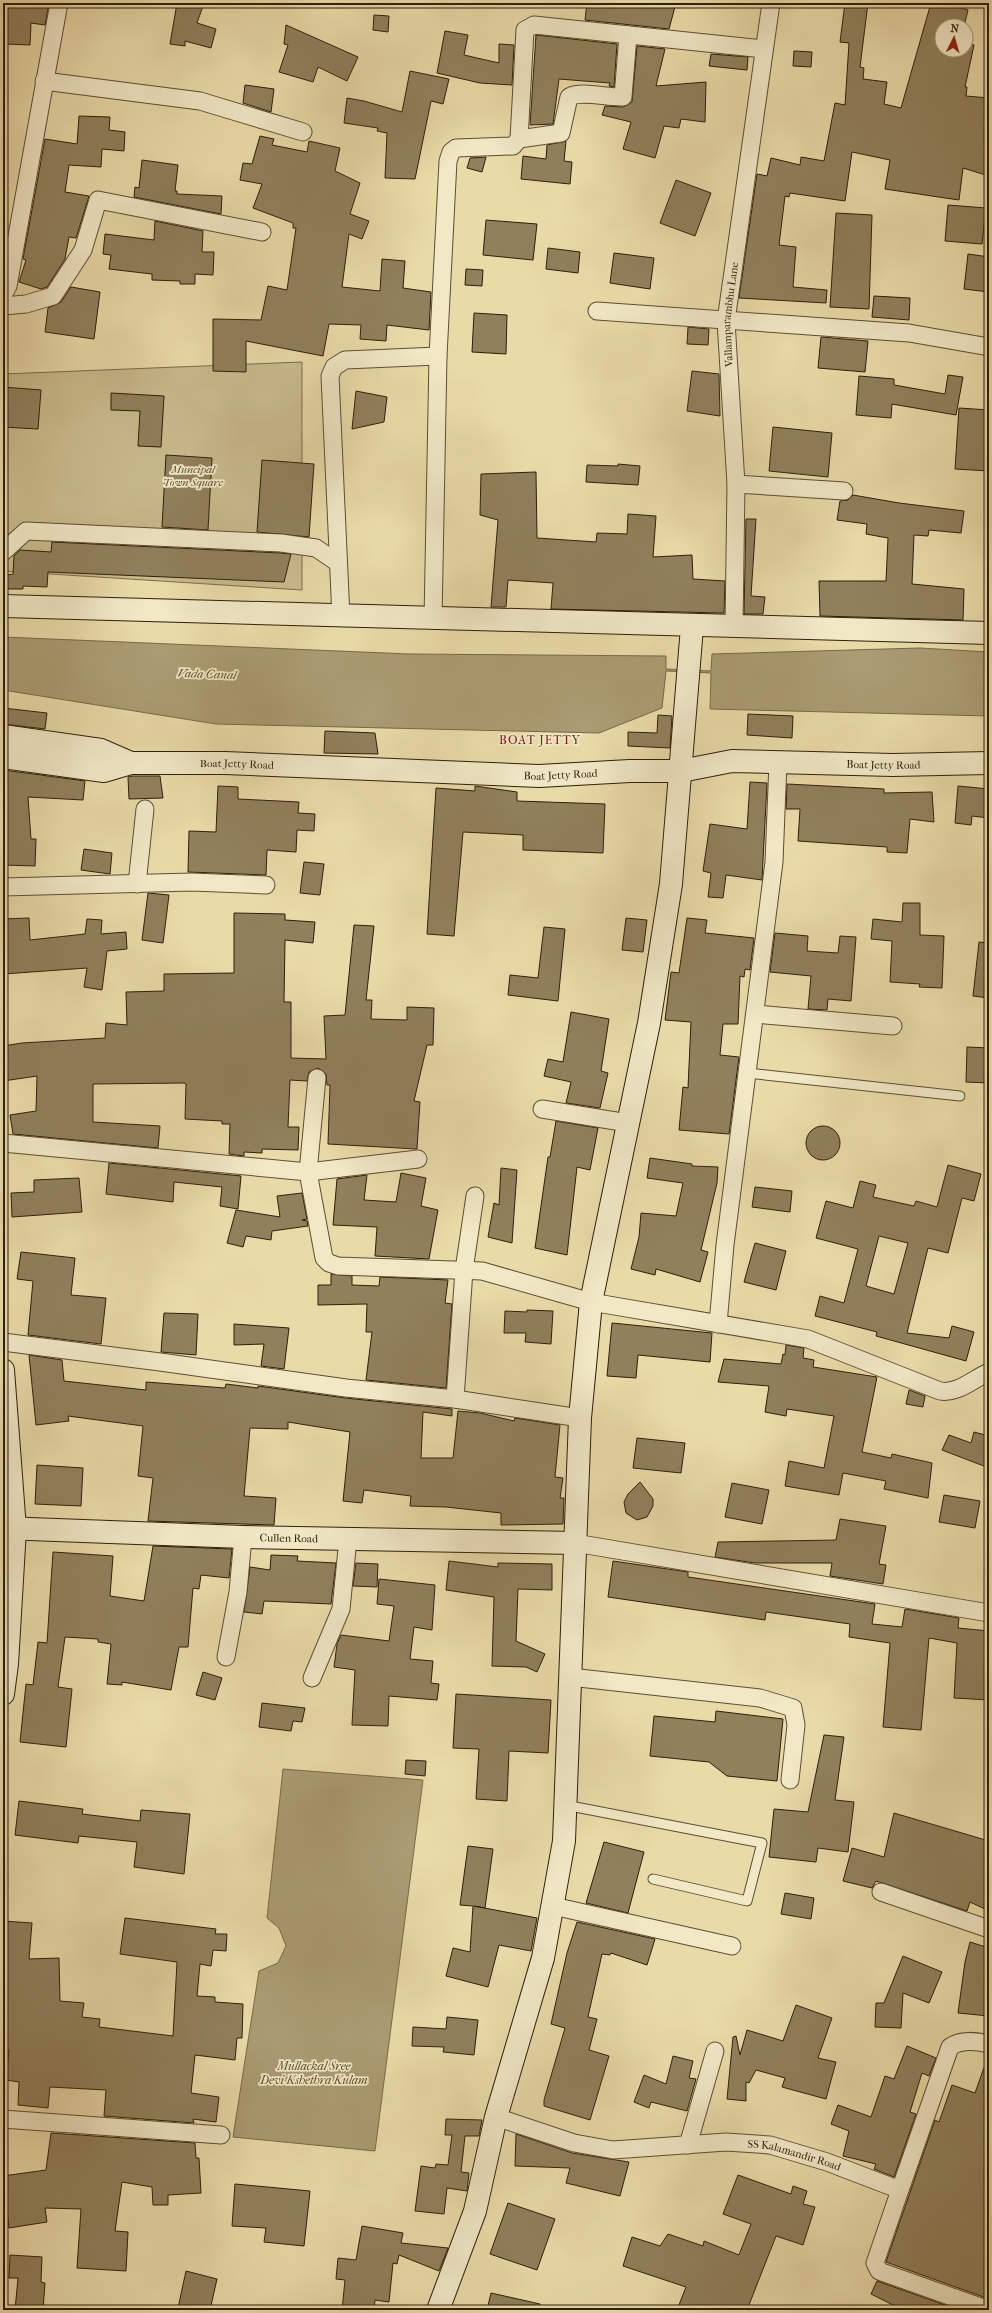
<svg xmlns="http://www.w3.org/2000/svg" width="992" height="2313" viewBox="0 0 992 2313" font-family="'IM FELL French Canon',serif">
<rect width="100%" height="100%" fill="#e9dba8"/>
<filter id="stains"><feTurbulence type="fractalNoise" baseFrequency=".005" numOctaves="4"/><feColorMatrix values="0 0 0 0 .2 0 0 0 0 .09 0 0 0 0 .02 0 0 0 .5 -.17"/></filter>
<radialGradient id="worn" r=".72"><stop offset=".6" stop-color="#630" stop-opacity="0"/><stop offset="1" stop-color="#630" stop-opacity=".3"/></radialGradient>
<path fill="#c9bb8d" stroke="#7c6c4c" d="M302,362V590L3,571V374Z"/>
<g fill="#aa9b72" stroke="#796948">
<path d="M3,637L410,654L666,656V669L711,671L712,654L920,648L989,652V716L710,709L711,673L666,671L662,708L599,733L216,724L3,690Z"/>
<path d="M283,1769L423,1780L375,2151L233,2137L259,1971L278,1963L286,1946L279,1928L267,1918Z"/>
</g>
<g fill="#90805c" stroke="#2f1e0a" fill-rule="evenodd">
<path d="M5,3H49L45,25L31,23L30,45L6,44L7,19H3Z"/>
<path d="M177,3H204L197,23L216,29L211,48L185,41V46L170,44Z"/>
<path d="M587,3H676L669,29L585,20Z"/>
<path d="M845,3H868L860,67L864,68L863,79L887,82L884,104L901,108L931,3H945L968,10L964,26H942V50H966V43L974,45L965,87H967L966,96L989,98V176L963,168L959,200L885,189L890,160L852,152L845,201L790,193L789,197L785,196L779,245L796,247L793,287L827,290L826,303L739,298L757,174L767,176L771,158L800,165L801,157L824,161L835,103L845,105L849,43L840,42Z"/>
<path d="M374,15L389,16L388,32L373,30Z"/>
<path d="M286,25L358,57L347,81L318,67L313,82L279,72L288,45L284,44Z"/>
<path d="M445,31L468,35L464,55L499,63V44L514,45L512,85L480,83L437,73Z"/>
<path d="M536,35L617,44L614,87L609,86L610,83L559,79L553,124L530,125Z"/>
<path d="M637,46L665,49L656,86L706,82L705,122L681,119L679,128L664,126L655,158L623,149L631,122L602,115L605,106L623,107L632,102Z"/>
<path d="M794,51L812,52L811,67L793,66Z"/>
<path d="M711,54L748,57L747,70L709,66Z"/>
<path d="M410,71L449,79L443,104L431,101L415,179L385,178L387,133L377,131L378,128L344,123L347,98L364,101L402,112Z"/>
<path d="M245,85L274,89L271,112L243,103Z"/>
<path d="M79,116L110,117L109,130L125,132L124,151L102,149L101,167L69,165L65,192L89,196L76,238L69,237L65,259L47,287L41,289L19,282L26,260L23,259L45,139L77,144Z"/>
<path d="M260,136L274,139L272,145L307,152L309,141L340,148L335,171L360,183L350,214L369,221L362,239L349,234L342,287L380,291L382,259L405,261L403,288L431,292L429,330L387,325L386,341L360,339L361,325L329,324L323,356L246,341V372L213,371V319L261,320L268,286L287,290L296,228H293V223L253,208L262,184L240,180L243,163L252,164Z"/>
<path d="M566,141L564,161L572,162L570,184L521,179L523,156L546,159L547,145Z"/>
<path d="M486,157L482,172L467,168L470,158Z"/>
<path d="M142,160L178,165L175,191H177V194L222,196L221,214L134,197L135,187L139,188Z"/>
<path d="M676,180L711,193L695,236L660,223Z"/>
<path d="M948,205L986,208L982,244L945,241Z"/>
<path d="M836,213L872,215L869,309L830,307Z"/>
<path d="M486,220L537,224L533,260L483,255Z"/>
<path d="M155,221L203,231L202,252H214L213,275L195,274V284H180V281L152,280V274L109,269L111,255L103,254L105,234L154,240Z"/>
<path d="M548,248L580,252L578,273L546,269Z"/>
<path d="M614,253L654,258L650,289L610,283Z"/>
<path d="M968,254L989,257V292L964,289Z"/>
<path d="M466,269L483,270L482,286L465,285Z"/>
<path d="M71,287L100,292L94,339L45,332L48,308L61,302Z"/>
<path d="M874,296L910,298L909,320L872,317Z"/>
<path d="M474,313L507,315L506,354L472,352Z"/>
<path d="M688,327L709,329L708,345L687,344Z"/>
<path d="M821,337L868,341L865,372L818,368Z"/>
<path d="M692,371L719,374L720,416L687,411Z"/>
<path d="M948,375L963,377L956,415L892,404L891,418L856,415L859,376L894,379V385L945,394Z"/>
<path d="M3,387L41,390L38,429L3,427Z"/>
<path d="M356,391L387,397L384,422L352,429Z"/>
<path d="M111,393L164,396L161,447L138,446L140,411L111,410Z"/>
<path d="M959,408L989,410V471L955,469Z"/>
<path d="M773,427L832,433L828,477L769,471Z"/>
<path d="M166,455L212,458L208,530L162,527Z"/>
<path d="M262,460L314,464L309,537L257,532Z"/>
<path d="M618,464L640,466L638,485L586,482L587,465L618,466Z"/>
<path d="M536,472L537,538L596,542L597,533L627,534L628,514L656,516L653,557L692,555L693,579L725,581L724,613L551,609L553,583L508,580L506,607H491L498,520L480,515L481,474Z"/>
<path d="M853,495L899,503L964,511L961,533L929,530L928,536L914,535L912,584L964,589L963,620L820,616L819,581H886L888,538L866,534L867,524L837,520L840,501L848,500Z"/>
<path d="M746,519H756L751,596L765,597L763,614H744Z"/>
<path d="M52,542L280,553L291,554L284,582L48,572L47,587L23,586V589H6V575L13,574L14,556L20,550L51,552Z"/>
<path d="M3,708L47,713L45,729L3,724Z"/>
<path d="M748,714L793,716L792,738L747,735Z"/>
<path d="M658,715L672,716L670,748L628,746V732L657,733Z"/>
<path d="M325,731L375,733L378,754L324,753Z"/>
<path d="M3,770L85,781L83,800L28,797L31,839H36L35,866L3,865Z"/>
<path d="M133,776H160L163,798L129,799L128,777Z"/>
<path d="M750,782L767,783L762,880L726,875L723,898L708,897L711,873L703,871L710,824L747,829Z"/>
<path d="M787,784L884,789V793L932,792L934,822L910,819L907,853L887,852V847L798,841L800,809H786Z"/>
<path d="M218,786L238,787V799L299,802L298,813L315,814L314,831L297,830L296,852L267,850L266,875L188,872L189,831L216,832Z"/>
<path d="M475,786L517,792V801L605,804L603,853L523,850V835L463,832L454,936L427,934L436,788L475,791Z"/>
<path d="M958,786L989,789V818L972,816L971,825L955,823Z"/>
<path d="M84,849L112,853L110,874L81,870Z"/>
<path d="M304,862L324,864L320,895L300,893Z"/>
<path d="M148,893L169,895L163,943L142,940Z"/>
<path d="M903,903H920V935L944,936L942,988L919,987L920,984L890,982L892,941L871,939L873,919L902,922Z"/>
<path d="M234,913L285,914V920L315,922L313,943L285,940L284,1002H291V1058L326,1059L324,1016L345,1015L354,925L374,926L366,1000H372L371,1019L407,1020V1007L434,1008L433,1045H427L414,1101L420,1102L417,1149L328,1144L330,1085H327L326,1074L318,1068L309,1072L307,1081L290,1080L288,1127H299L298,1150L262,1149V1153L244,1152V1156L229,1154L230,1124H222V1121L185,1119L186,1084L184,1083L93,1084V1122L160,1126L158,1148L13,1134L10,1115L36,1111L37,1076L3,1081V1046L22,1043L105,1038L106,1023L127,1025L126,992L164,991V974L234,973Z"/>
<path d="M29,918L30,940L85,934L87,919L102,920L101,934L126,932L127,949L107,951L102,990L84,987L87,968L3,974V919Z"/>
<path d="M626,918L647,920L643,952L622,950Z"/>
<path d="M687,918L707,920L705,933L754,938L750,970L745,969L744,977L740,976L738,1024H723L720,1055L739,1057L729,1134L679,1130L683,1087L688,1088L691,1022L665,1020L671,972L679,973Z"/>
<path d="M544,927L565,929L558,1001L508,995L510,975L538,978Z"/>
<path d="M775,933L808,936L807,951L838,953L840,936L856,937L851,1001L828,999L827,1010L808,1009L811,976L770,972Z"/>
<path d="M979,942L989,943V998L973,996Z"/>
<path d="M571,1012L609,1019L601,1071L608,1073L600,1108L566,1103L571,1082L544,1076L548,1059L563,1062Z"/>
<path d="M967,1047L989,1048V1083L966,1082Z"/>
<path d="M556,1121L598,1128L590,1170L577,1167L567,1255L535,1248L548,1157H550Z"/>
<circle cx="823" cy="1143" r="17"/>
<path d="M650,1158L692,1164V1166L718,1167L717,1183L701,1250L708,1252L700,1282L656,1269L655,1275L631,1269L639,1237L641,1213L676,1216L683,1183L647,1178Z"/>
<path d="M109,1163L241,1176L238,1209L220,1206L222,1187L174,1182L173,1202L106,1194Z"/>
<path d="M948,1165L981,1174L974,1201L962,1198L948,1253L928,1248L907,1333L949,1338L952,1326L974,1332L966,1361L876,1336L877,1332L815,1316L820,1296L844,1303L858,1249L816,1238L826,1201L853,1208L860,1181L876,1185L873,1197L914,1206L916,1201L937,1207ZM879,1236L908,1243L894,1294L866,1286Z"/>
<path d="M501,1168L517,1170L512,1243L488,1237L494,1203L499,1205Z"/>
<path d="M401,1173L426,1178L421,1206L438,1210L429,1259L375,1256L377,1227L333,1225L337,1179L367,1175L364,1200L396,1202Z"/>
<path d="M79,1178L82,1212L12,1217L11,1193L34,1192V1180Z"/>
<path d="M755,1187L792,1191L790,1212L752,1207Z"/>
<path d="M302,1193L307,1219L302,1220L307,1221L308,1226L272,1231L271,1240L246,1236L243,1247L227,1243L236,1210L280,1217L277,1196Z"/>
<path d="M755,1243L786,1251L776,1290L744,1282Z"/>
<path d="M21,1252L75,1258L71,1295L106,1298L101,1344L28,1335L33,1281L17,1279Z"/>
<path d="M331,1274L352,1276V1285L379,1286L380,1277L448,1280L445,1303L452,1304L446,1388L366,1380L372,1332H366L367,1304L318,1305V1285H331Z"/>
<path d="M527,1310L553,1311L551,1344L525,1342L526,1333H504L505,1311L527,1312Z"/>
<path d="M164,1313L198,1314L196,1355L161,1352Z"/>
<path d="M612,1323L712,1333L710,1362L638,1355L636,1378L607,1376Z"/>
<path d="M234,1324L289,1328L284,1369L261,1366L264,1344L234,1345Z"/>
<path d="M786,1345L804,1348L803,1358L814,1360L813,1367L877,1377L862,1452L891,1458L892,1454L932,1463L928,1498L884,1489L886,1481L843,1473L839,1495L785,1486L789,1461L824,1468L834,1416L787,1409L786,1416L765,1412L769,1386L718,1382L724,1359L781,1364L783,1354L785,1355Z"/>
<path d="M29,1355L62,1360L64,1381L146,1390V1382L225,1388L226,1384L258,1388V1386L345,1398L452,1409V1416L423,1412L421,1458H453L458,1411L480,1413L514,1421L515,1418L560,1425L555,1477L563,1478L560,1498H564L563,1524L501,1525V1513L446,1507L410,1506L411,1496L364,1490L362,1503L343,1501L350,1432L288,1422V1429L250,1428L244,1496L276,1498L274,1525L148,1521L153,1478L138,1476L143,1426L68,1416L69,1421L36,1425Z"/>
<path d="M909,1390L925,1396L923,1407L906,1404Z"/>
<path d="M974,1432L989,1436V1468L942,1450L949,1435L971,1443Z"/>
<path d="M637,1438L685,1443L681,1473L633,1468Z"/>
<path d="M37,1465L83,1468L81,1506L35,1504Z"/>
<path d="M640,1482L653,1499V1506L647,1517L637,1520L626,1513L624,1502L628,1494Z"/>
<path d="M732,1483L769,1490L762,1524L725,1517Z"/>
<path d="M944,1495L980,1501L975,1528L939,1522Z"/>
<path d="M840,1519L886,1526L879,1564L886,1565L883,1584L830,1576L832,1563H755L715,1557L718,1542L836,1540Z"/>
<path d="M153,1546L232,1549L229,1578L201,1575L199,1589L193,1588L188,1647H179L171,1690L122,1682V1685L107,1684L111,1644L98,1642V1639L65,1637L58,1687L72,1689L66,1747L20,1742L26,1684L33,1685L38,1642L47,1643L53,1552L113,1556L110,1596L144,1601Z"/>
<path d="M271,1555L298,1556L297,1561L336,1563L331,1604L264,1601L262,1614L244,1612L250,1567L270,1570Z"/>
<path d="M449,1561L498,1567V1563L552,1564V1590L518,1589L516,1641L545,1654L537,1672L526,1667L492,1666L494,1597L446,1590Z"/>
<path d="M613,1561L688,1572V1577L875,1604L872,1624L902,1627L905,1609L959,1618L958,1628L989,1631V1700L954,1698L957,1643L929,1638L921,1730L883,1727L890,1643L849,1637L850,1624L766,1612L765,1620L608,1597Z"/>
<path d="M356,1563L378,1564L377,1587L353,1586Z"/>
<path d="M379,1579L435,1585L432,1630L414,1627L410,1659L433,1661L431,1683L439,1684L437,1700L389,1696L388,1726L352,1725L355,1670L334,1667L337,1644L341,1635L389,1641L394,1606L377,1604Z"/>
<path d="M203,1672L222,1678L215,1700L196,1695Z"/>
<path d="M456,1694L551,1700L548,1753L509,1751L507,1801L476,1799L479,1749L453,1748Z"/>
<path d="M262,1703L305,1708L302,1722L293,1721L291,1731L259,1727Z"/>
<path d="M716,1711L783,1719L777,1781L727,1776L709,1762L650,1756L654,1716L715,1722Z"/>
<path d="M824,1735L844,1737L835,1800L854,1802L848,1852L818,1848L816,1862L769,1857L774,1809L808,1812Z"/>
<path d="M406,1760L426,1761L425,1776L405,1774Z"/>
<path d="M19,1801L83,1809L82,1814L140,1821L141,1810L190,1814L184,1874L134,1867L137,1842L79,1836L78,1843L15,1835Z"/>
<path d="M894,1813L989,1841V1911L970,1902L967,1911L876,1881L872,1888L843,1881L852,1848L884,1857Z"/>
<path d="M604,1842L644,1852L628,1913L586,1903Z"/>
<path d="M468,1846L493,1849L485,1908L474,1906L537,1918L531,1951L499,1945L488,1987L446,1976L453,1948L470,1952L473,1906L460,1905Z"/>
<path d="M785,1893L814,1898L811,1919L781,1914Z"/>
<path d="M125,1918L216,1929L215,1934H227L226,1951L213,1950L211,1966L200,1964L197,1996L215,1997V2002L243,2004L242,2038H237L235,2060L195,2055L191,2093L219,2097L216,2122L193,2119L194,2123L104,2116L106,2090L50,2087L48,2108L18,2105L19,2082L6,2080L9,2050H3V1999L6,1998L3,1921L32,1923L29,1959L59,1958L60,2001L84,2003L82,2017L100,2019L99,2027L173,2036L177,1962L120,1954Z"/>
<path d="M577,1922L655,1939L647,1965L611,1953L610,1955L602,1954L588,2017L597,2019L589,2050L609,2056L590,2120L544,2106V2100L565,2028L551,2024L567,1953Z"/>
<path d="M970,1942L989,1948V2016L958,2013L965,1962Z"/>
<path d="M903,1956L942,1972L929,2003L903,1993L901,2028L875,2027L876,2003H884Z"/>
<path d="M796,2005L832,2018L818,2058L836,2062L826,2099L782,2087L785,2078L756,2070L749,2083L746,2082V2101L727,2099L733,2037L736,2036L740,2055L747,2030L783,2041Z"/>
<path d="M447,2017L478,2020L474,2055L443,2052L444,2047L412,2046L413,2027L446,2029Z"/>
<path d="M907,2046L936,2058L929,2076L922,2073L910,2112L916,2114L894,2177L874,2169L876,2164L843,2156L849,2131L831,2124L838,2105L871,2117L885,2076L894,2079Z"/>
<path d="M673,2056L693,2061L689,2078L696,2079L687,2111L651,2102L649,2108L634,2102L644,2075L666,2084Z"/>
<path d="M987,2059H989V2123L984,2138L989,2139V2299L886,2262L935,2120L939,2122L952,2085L975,2093Z"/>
<path d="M446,2119L482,2120L479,2136H465L461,2172L469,2173L467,2191L447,2188L444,2214L415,2211L421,2166L435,2168L436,2164L448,2165L452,2135H445Z"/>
<path d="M51,2133L195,2143L196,2158H199L201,2193L168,2195V2205H153L152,2187L122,2182L115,2231L128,2232L126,2271L77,2268L81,2209L45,2208L47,2222L9,2228L3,2176L46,2170Z"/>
<path d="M516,2134L572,2153L629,2162L620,2196L566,2183L570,2168L515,2166Z"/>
<path d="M738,2175L791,2194L793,2186L807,2191L803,2204L815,2207L803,2245L776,2236L747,2310H677L686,2287L623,2266L632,2237L660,2246L668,2234L703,2246L704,2241L739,2255L751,2224L723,2214Z"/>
<path d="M235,2184L310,2191L304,2246L264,2242L266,2228L232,2226Z"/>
<path d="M508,2203L555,2219L537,2270L490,2254Z"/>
<path d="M362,2226L403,2233L401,2243L448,2248L439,2271L399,2255L397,2264L393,2263L389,2302L375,2300L374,2310H342L345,2280L336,2279L338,2258L356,2260Z"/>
<path d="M10,2255L42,2257L41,2282L45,2283L43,2310H15L18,2278H9Z"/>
<path d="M186,2271L217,2279L210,2310H188L178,2308Z"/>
<path d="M877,2281L959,2310H910L900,2306L899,2308L871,2294Z"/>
<path d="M491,2293L540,2304L539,2310H487Z"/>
</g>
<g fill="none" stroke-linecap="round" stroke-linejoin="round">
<g stroke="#5e4d32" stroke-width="11">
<g id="service">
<path d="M747,1073L960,1096"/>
<path d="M565,1805L762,1843L747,1901L653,1879"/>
</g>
</g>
<g stroke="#5e4d32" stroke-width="19">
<g id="minor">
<path d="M44,81L200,101L303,132"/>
<path d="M519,139L561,133L569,97C581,90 608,98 623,97L628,35"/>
<path d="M3,295L8,286L59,3"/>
<path d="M3,306L26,304L53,296L83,250L98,200L262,232"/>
<path d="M597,311L909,333L989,347"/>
<path d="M736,484L844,491"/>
<path d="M3,552L26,531L281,543L316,548L338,563"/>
<path d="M341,617L330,376L334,367L345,360L438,356"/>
<path d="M433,620L438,356L448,161L451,152L456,148L513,146L519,139L525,30L534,25L764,49"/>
<path id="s1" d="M734,628L736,484L726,321L771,3"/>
<path d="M137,884L145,809"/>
<path d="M3,887L192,882L266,885"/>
<path d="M755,1014L893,1026"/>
<path d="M317,1078L308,1172L324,1258L329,1263L338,1266L482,1271L591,1302L808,1339L940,1391C958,1394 973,1379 989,1372"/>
<path d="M542,1109L628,1123"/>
<path d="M3,1143L308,1172L418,1159"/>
<path d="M718,1324L725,1245L774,862L778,762"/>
<path d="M3,1342L160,1362L346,1388L455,1399L580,1418"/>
<path d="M455,1399L464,1270L475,1196"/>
<path d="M575,1543L989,1613"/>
<path d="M226,1657L238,1592L243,1537"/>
<path d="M570,1677L760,1698L793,1708L796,1725L790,1780"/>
<path d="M312,1678L341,1609L348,1539"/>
<path d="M881,1892L989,1929"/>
<path d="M553,1906L732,1946"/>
<path id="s2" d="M496,2117L574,2143L613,2150L726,2142L770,2145L827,2162L900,2190L950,2047C961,2039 976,2041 989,2044"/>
<path d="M3,2119L221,2135"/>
<path d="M688,2145L715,2051"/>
<path d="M900,2190L875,2263L879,2271L989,2310"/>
</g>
</g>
<g stroke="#2f1e0a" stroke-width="24">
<g id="secondary">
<path d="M3,606L989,633"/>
<path d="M3,736L101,750L131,763"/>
<path id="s3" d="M3,757L104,771L131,763H225L539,776L630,771H681L732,761L893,765L989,763"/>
<path d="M3,1370L15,1529L7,1664L3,1694"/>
<path id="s4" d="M3,1528L243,1537L575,1543"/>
<path d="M438,2310L475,2211L496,2117L543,1958L564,1841L580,1418L591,1302L649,1023L671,884L692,627"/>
</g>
</g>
<use href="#service" stroke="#f1e8c6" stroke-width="9"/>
<use href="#minor" stroke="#f1e8c6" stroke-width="17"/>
<use href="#secondary" stroke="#f1e8c6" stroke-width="22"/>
</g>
<g text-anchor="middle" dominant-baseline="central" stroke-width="3.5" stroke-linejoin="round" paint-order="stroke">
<g font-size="11" fill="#2f1e0a" stroke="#f1e8c6">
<text stroke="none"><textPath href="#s1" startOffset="314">Vallamparambhu Lane</textPath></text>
<text stroke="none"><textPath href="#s3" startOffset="236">Boat Jetty Road</textPath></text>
<text stroke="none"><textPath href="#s3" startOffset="884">Boat Jetty Road</textPath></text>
<text stroke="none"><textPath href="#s3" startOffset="560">Boat Jetty Road</textPath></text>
<text stroke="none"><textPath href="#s4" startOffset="286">Cullen Road</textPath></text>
<text stroke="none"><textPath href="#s2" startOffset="305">SS Kalamandir Road</textPath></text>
</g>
<g font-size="11" font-style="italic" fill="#5d4d31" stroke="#f1e8c6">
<text x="193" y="469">Muncipal<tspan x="193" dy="13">Town Square</tspan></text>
</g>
<g font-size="12" font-style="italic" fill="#5a4a2e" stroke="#f1e8c6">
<text transform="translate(207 674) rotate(2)">Vada Canal</text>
<text x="314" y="2066">Mullackal Sree<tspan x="314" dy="14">Devi Kshethra Kulam</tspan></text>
</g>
<g font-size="12" letter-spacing="1" fill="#7a1f14" stroke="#f1e8c6">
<text x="540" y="740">BOAT JETTY</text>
</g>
</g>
<rect width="992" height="2313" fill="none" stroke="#e9dba8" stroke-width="16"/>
<rect x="4" y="4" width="984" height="2305" fill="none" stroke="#2f1e0a" stroke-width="2"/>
<rect x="8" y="8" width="976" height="2297" fill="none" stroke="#2f1e0a"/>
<g transform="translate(954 38) rotate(5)"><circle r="19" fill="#f1e8c6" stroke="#a3977b"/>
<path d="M0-3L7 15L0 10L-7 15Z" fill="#8f2418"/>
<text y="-6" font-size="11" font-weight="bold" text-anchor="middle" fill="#2f1e0a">N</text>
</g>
<rect width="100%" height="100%" filter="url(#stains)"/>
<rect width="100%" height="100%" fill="url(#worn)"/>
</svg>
